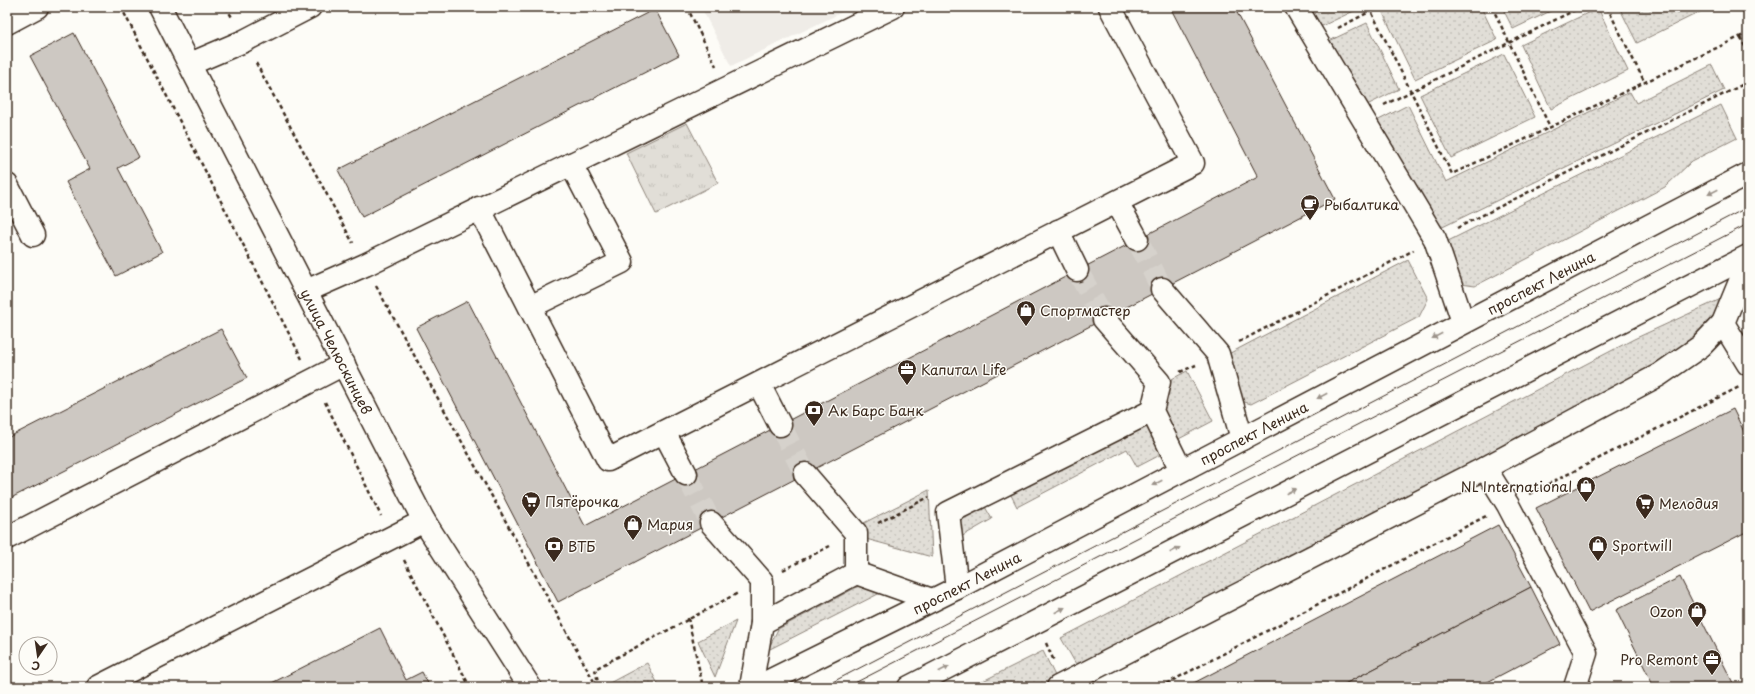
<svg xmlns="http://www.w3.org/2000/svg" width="1755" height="694" viewBox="0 0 1755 694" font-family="'Playpen Sans',sans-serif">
<defs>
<pattern id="grass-dots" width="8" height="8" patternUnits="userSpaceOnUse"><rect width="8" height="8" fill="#e1ded7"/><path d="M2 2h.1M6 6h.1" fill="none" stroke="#c2bfb8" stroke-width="1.8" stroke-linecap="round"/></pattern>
<pattern id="park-tufts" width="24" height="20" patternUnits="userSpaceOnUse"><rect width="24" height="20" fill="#e1ded7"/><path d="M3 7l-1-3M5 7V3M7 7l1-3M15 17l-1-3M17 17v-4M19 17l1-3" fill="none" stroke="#c2bfb8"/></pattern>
</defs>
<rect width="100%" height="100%" fill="#fdfcf7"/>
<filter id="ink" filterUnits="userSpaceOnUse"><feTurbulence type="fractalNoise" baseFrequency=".025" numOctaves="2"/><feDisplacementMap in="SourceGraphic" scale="8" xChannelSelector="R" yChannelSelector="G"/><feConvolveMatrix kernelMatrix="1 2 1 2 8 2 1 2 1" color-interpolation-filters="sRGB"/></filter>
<g filter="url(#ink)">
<path fill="#efece7" d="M701,7H853L731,66Z"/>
<g fill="url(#grass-dots)" stroke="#8e847a">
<path d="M1310,7H1358V9L1320,27Z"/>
<path d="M1395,7H1481L1497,40L1415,79L1383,13Z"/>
<path d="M1502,7H1559L1513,29Z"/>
<path d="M1619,7H1710L1637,43Z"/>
<path d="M1598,8L1628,71L1551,109L1521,45Z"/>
<path d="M1367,23L1399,89L1359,109L1327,42Z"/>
<path d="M1504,54L1535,117L1451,158L1420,95Z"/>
<path d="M1712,65L1724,90L1420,238L1365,127L1408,105L1446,182L1630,92L1636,103Z"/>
<path d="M1721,105L1737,138L1692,161L1665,187L1475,286L1454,283L1436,247Z"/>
<path d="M1408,260L1428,299L1419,317L1251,404L1235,399L1215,361Z"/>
<path d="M1723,298L1729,305L1660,367L1077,666L1061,638L1634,339Z"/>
<path d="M1187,371L1213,421L1175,441L1149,391Z"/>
<path d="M1143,419L1162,454L1137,467L1127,449L1017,507L1008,489Z"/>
<path d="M929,490L932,557L844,533Z"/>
<path d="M981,500L992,519L959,538L950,526Z"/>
<path d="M870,580L888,589L768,650L778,629Z"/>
<path d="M736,621L715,677L698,641Z"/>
<path d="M1043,651L1057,680L1042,687H971Z"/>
<path d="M647,663L659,686L656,687H602Z"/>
</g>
<path fill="url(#park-tufts)" stroke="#8e847a" d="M687,123L718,183L656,214L626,153Z"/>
<g fill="#cdc8c2" stroke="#3b2a1e">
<path d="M1170,7H1234L1335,199L558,602L416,328L468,301L585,526L1258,177Z"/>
<path d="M655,9L679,55L362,217L338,170Z"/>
<path d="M74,33L139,157L118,168L162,252L116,276L66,182L90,169L30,56Z"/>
<path d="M221,329L247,378L7,500V438Z"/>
<path d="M1733,409L1748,440V531L1589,612L1536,508Z"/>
<path d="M1498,525L1531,587L1339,687H1186Z"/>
<path d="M1680,577L1735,687H1654L1616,610Z"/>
<path d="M1531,587L1560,644L1478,687H1339Z"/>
<path d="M380,628L406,680L422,672L430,687H264Z"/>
</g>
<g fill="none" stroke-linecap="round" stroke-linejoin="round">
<g stroke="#d6d2cc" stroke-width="22" stroke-dasharray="22 11" stroke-linecap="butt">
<path d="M1137,239L1162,289"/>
<path d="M1077,270L1104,319"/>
<path d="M780,425L805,474"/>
<path d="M686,474L711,523"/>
</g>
<g stroke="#3b2a1e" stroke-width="25">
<g id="minor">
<path id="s1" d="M160,7L424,521L530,687"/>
<path d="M1296,7L1435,239L1463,322"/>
<path d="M7,23L37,7"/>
<path d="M190,64L244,41L310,7"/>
<path d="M7,185L33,235"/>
<path d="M1117,202L1137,239"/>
<path d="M479,208L608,460L1193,163L1110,7"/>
<path d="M1058,231L1077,270"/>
<path d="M1162,289L1218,354L1242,439"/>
<path d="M306,291L365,265L893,7"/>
<path d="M530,307L622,262L571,164"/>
<path d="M1104,319L1159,382L1152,411L1181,470"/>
<path d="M1723,323L1748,364"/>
<path d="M759,384L780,425"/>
<path d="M664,432L686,474"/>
<path d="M1485,468L1508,505L1586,653L1575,687"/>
<path d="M805,474L856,533V573"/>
<path d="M711,523L762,581V623"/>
<path d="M7,538L344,364"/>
<path d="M957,588L948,513L1152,411"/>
<path d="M98,687L424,521"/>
<path d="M751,687L762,623L856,573L932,600"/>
<path d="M1058,687L1485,468L1659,375L1701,346L1723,323L1748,262"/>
</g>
</g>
<g stroke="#3b2a1e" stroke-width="25">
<g id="major">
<path id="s2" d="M757,687L957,588L1748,174"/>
<path d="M909,687L1748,256"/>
</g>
</g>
<g stroke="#3b2a1e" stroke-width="2.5" stroke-dasharray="4 3" stroke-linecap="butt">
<path d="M121,7L302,359"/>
<path d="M226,7L233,19"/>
<path d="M687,7L716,66"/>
<path d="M1369,7L1452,174L1748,33"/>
<path d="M1492,7L1550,127"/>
<path d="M1607,7L1645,83"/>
<path d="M1338,28L1379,7"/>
<path d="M1740,37L1748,52"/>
<path d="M256,63L353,243"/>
<path d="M1384,105L1581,7"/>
<path d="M1457,228L1748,82"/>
<path d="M376,286L597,687"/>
<path d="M1239,342L1414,250"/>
<path d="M1180,372L1196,365"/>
<path d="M325,402L381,516"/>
<path d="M1529,494L1739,387"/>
<path d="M878,523L929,497"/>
<path d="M404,560L470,687"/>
<path d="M783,570L830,546"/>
<path d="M688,618L703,687"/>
<path d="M1046,643L1054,661"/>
<path d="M599,687L595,669L738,593"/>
<path d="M1160,687L1486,516"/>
</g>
<use href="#minor" stroke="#fdfcf7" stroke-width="22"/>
<use href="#major" stroke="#fdfcf7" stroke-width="22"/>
<g stroke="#3b2a1e" stroke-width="1">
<path d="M823,687L1748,207"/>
<path d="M847,687L1748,224"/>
</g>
</g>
<defs><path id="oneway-solid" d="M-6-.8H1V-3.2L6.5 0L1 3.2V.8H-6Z"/></defs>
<g fill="#9c938a">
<use href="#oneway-solid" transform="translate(1713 192) rotate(153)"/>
<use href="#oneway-solid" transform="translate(1437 336) rotate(152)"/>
<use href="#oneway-solid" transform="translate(1322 396) rotate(152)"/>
<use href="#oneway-solid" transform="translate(1157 483) rotate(153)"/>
<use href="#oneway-solid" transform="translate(1291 491) rotate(-27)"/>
<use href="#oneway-solid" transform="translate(1175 550) rotate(-27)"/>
<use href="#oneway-solid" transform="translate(1060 610) rotate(-27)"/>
<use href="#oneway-solid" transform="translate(944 669) rotate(-27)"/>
</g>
</g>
<defs>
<g id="cafe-pin" transform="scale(1)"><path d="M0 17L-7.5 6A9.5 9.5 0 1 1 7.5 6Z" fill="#3b2a1e" stroke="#fdfcf7"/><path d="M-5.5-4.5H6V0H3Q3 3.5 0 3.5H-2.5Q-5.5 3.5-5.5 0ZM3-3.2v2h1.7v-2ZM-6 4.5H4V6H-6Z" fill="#fff"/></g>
<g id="shop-pin" transform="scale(1)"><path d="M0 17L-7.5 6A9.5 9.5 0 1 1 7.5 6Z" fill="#3b2a1e" stroke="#fdfcf7"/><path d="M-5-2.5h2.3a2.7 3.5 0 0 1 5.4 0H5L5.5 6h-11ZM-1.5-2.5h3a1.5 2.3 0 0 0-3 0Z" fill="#fff"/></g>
<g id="office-pin" transform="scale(1)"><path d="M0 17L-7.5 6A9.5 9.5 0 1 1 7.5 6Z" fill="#3b2a1e" stroke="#fdfcf7"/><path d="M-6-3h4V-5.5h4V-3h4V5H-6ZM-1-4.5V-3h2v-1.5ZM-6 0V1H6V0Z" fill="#fff"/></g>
<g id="bank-pin" transform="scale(1)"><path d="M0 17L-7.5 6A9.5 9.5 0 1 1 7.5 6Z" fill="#3b2a1e" stroke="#fdfcf7"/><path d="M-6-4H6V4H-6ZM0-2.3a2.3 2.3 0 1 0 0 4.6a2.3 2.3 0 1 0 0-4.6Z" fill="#fff"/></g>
<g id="supermarket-pin" transform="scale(1)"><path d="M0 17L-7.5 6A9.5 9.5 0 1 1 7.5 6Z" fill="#3b2a1e" stroke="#fdfcf7"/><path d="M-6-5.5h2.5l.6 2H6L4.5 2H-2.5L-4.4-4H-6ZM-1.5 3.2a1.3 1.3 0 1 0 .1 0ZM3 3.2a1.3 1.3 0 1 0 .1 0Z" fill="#fff"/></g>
</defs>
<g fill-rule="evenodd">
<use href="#cafe-pin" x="1310" y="204"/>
<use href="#shop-pin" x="1026" y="310"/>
<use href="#office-pin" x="907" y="369"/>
<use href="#bank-pin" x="814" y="410"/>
<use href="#shop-pin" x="1586" y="486"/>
<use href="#supermarket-pin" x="531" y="501"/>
<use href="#supermarket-pin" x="1645" y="503"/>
<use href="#shop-pin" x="633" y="524"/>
<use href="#shop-pin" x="1598" y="545"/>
<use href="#bank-pin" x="554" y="546"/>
<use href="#shop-pin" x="1697" y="611"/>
<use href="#office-pin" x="1712" y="659"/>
</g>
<g text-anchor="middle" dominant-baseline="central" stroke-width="3" stroke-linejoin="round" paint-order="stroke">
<g font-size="14" fill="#3b2a1e" stroke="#fdfcf7" text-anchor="start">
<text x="1324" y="204">Рыбалтика</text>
<text x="1040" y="310">Спортмастер</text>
<text x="921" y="369">Капитал Life</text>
<text x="828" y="410">Ак Барс Банк</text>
<text x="1572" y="486" text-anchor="end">NL International</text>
<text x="545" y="501">Пятёрочка</text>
<text x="1659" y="503">Мелодия</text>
<text x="647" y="524">Мария</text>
<text x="1612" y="545">Sportwill</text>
<text x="568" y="546">ВТБ</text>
<text x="1683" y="611" text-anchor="end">Ozon</text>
<text x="1698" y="659" text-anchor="end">Pro Remont</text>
</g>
<g font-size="14" fill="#3b2a1e" stroke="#fdfcf7">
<text stroke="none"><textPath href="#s2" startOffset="882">проспект Ленина</textPath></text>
<text stroke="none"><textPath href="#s1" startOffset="387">улица Челюскинцев</textPath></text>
<text stroke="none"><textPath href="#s2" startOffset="558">проспект Ленина</textPath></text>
<text stroke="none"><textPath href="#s2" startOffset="234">проспект Ленина</textPath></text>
</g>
</g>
<rect width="1755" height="694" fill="none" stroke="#fdfcf7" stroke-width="24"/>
<rect x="12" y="12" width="1731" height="670" fill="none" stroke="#3b2a1e" stroke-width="1.5" filter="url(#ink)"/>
<g transform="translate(38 656) rotate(193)"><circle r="19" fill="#fdfcf7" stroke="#afa8a0"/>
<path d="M0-3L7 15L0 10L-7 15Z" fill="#3b2a1e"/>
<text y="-6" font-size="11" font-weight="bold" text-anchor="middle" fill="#3b2a1e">С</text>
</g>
</svg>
